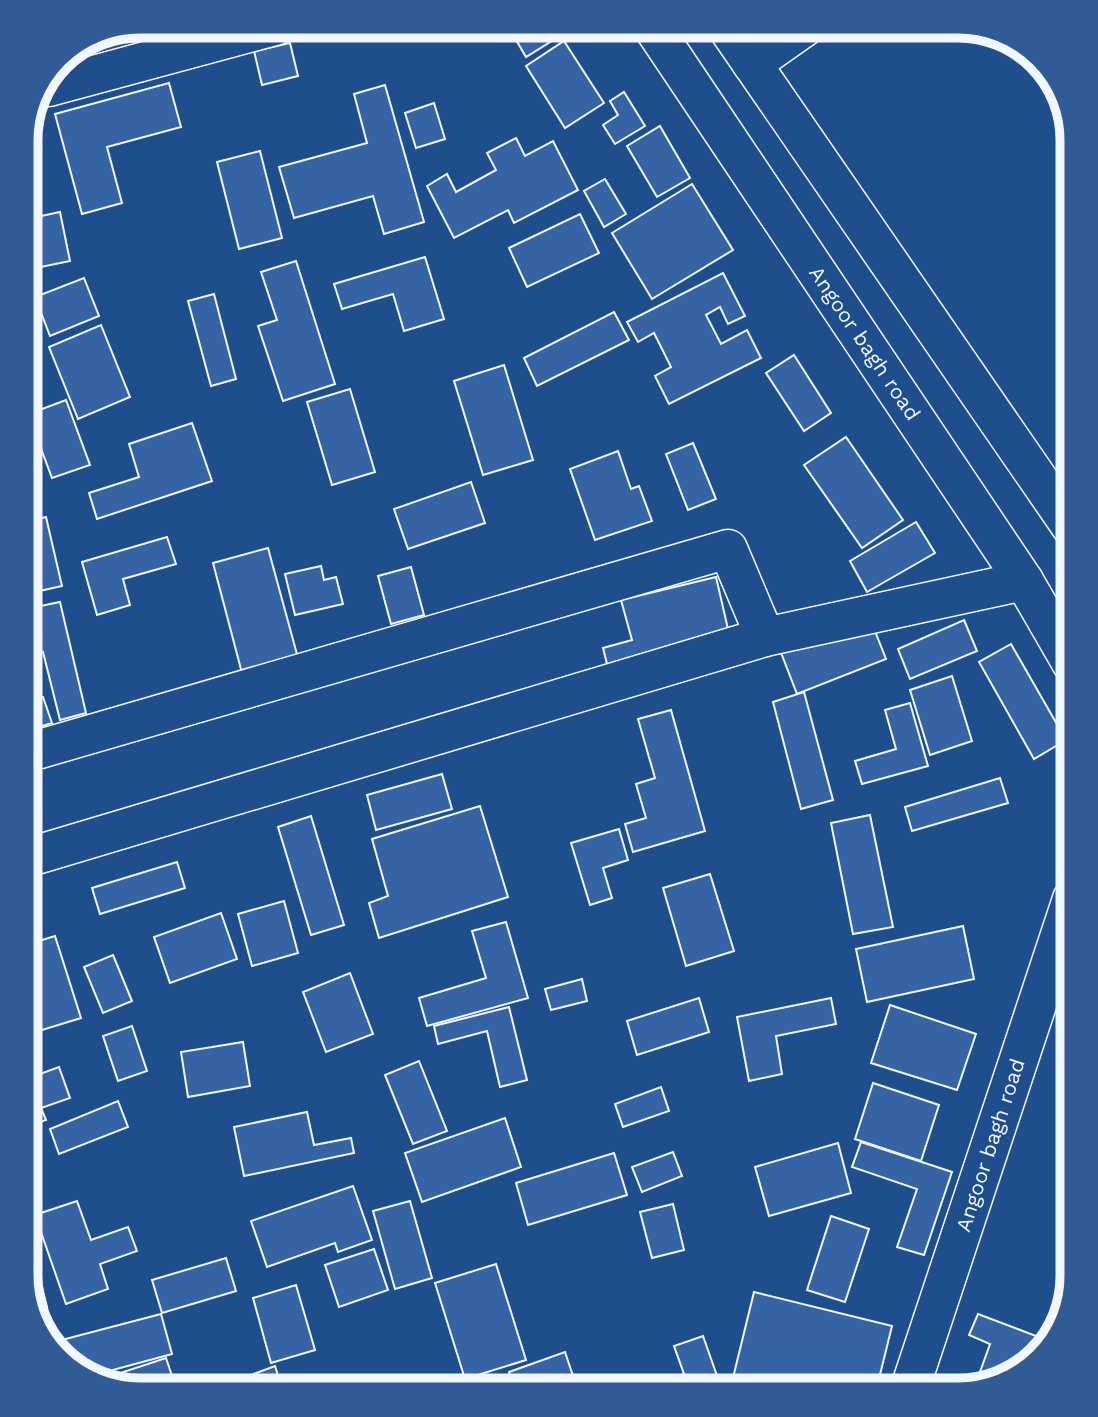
<svg xmlns="http://www.w3.org/2000/svg" width="1098" height="1417" viewBox="0 0 1098 1417" font-family="'Work Sans',sans-serif">
<rect width="100%" height="100%" fill="#1f4e8c"/>
<g fill="#3563a3" stroke="#f2f6ff" stroke-width="2">
<path d="M508,26H547L555,39L526,57Z"/>
<path d="M564,41L604,103L565,128L526,66Z"/>
<path d="M290,43L298,76L262,85L254,51Z"/>
<path d="M169,83L181,127L107,147L122,203L82,214L55,114Z"/>
<path d="M385,85L424,222L384,234L373,196L294,218L279,167L367,143L354,94Z"/>
<path d="M624,92L645,126L615,144L603,125L618,115L610,101Z"/>
<path d="M434,103L445,139L416,148L405,113Z"/>
<path d="M660,126L690,178L657,197L627,146Z"/>
<path d="M516,138L525,156L553,141L578,190L514,223L508,210L454,238L427,186L447,174L456,192L496,170L487,153Z"/>
<path d="M260,151L282,238L239,249L217,162Z"/>
<path d="M605,179L626,214L604,227L584,191Z"/>
<path d="M692,184L733,250L652,299L612,233Z"/>
<path d="M60,212L70,261L26,270L27,219Z"/>
<path d="M580,214L599,253L527,287L509,248Z"/>
<path d="M425,257L444,319L404,331L393,294L342,309L334,284Z"/>
<path d="M296,261L335,384L283,401L258,326L277,320L261,272Z"/>
<path d="M723,273L745,316L728,324L720,307L706,315L721,344L747,330L761,358L669,404L655,376L671,367L654,333L638,342L627,322Z"/>
<path d="M84,278L99,316L50,336L35,297Z"/>
<path d="M214,294L236,379L211,386L188,301Z"/>
<path d="M614,312L629,340L537,386L524,358Z"/>
<path d="M101,325L130,397L78,419L49,347Z"/>
<path d="M26,337L37,384L26,386Z"/>
<path d="M794,355L831,413L804,431L766,373Z"/>
<path d="M504,365L533,460L483,475L454,381Z"/>
<path d="M350,389L375,472L332,485L307,402Z"/>
<path d="M66,400L90,465L52,478L40,446L26,451V415Z"/>
<path d="M192,423L212,481L97,519L89,493L139,477L129,444Z"/>
<path d="M846,437L903,520L862,548L804,465Z"/>
<path d="M693,443L716,499L688,510L666,454Z"/>
<path d="M618,451L631,489L639,486L652,521L595,540L570,469Z"/>
<path d="M471,482L485,523L408,549L394,509Z"/>
<path d="M46,517L62,586L26,594V522Z"/>
<path d="M916,522L935,553L867,592L850,561Z"/>
<path d="M167,537L176,564L123,579L130,605L97,615L82,562Z"/>
<path d="M268,548L298,658L242,673L213,563Z"/>
<path d="M321,566L324,580L336,577L343,604L295,615L285,574Z"/>
<path d="M411,567L424,615L391,624L378,576Z"/>
<path d="M716,577L731,642L609,672L603,648L632,640L621,600Z"/>
<path d="M60,602L86,713L60,720L43,652L26,657V609Z"/>
<path d="M869,616L886,659L797,694L780,650Z"/>
<path d="M964,620L977,651L910,679L898,649Z"/>
<path d="M1011,644L1066,740L1034,759L979,662Z"/>
<path d="M952,676L972,741L930,755L910,690Z"/>
<path d="M804,692L833,800L801,809L773,702Z"/>
<path d="M43,697L52,723L26,731V702Z"/>
<path d="M910,703L928,766L862,784L855,761L896,749L885,710Z"/>
<path d="M671,710L705,831L633,852L625,824L646,818L636,784L655,778L638,719Z"/>
<path d="M442,774L452,809L376,830L367,795Z"/>
<path d="M1000,778L1008,803L912,831L905,807Z"/>
<path d="M480,806L508,897L379,938L369,903L388,896L372,839Z"/>
<path d="M870,815L893,927L853,934L831,823Z"/>
<path d="M311,816L344,925L311,935L278,827Z"/>
<path d="M619,829L628,860L603,868L612,898L590,905L571,843Z"/>
<path d="M177,862L185,888L100,914L92,888Z"/>
<path d="M710,874L734,951L686,966L663,888Z"/>
<path d="M284,901L298,953L252,966L238,914Z"/>
<path d="M221,913L237,959L170,983L154,937Z"/>
<path d="M506,922L528,998L427,1026L419,998L486,978L472,931Z"/>
<path d="M963,926L974,979L867,1002L856,949Z"/>
<path d="M55,936L81,1018L26,1035V945Z"/>
<path d="M113,955L132,1001L103,1013L84,967Z"/>
<path d="M350,973L373,1034L326,1052L303,992Z"/>
<path d="M582,979L587,1001L551,1010L545,989Z"/>
<path d="M699,998L709,1032L637,1055L627,1021Z"/>
<path d="M831,998L836,1024L776,1036L782,1074L749,1081L737,1017Z"/>
<path d="M890,1005L976,1034L957,1090L871,1063Z"/>
<path d="M509,1007L527,1080L500,1087L487,1031L438,1044L434,1026Z"/>
<path d="M132,1026L147,1071L118,1081L103,1036Z"/>
<path d="M243,1042L250,1086L188,1097L181,1052Z"/>
<path d="M419,1061L447,1131L413,1144L385,1075Z"/>
<path d="M59,1067L70,1098L41,1108L46,1120L26,1127V1070L29,1078Z"/>
<path d="M873,1083L939,1105L921,1161L855,1139Z"/>
<path d="M661,1087L669,1111L623,1127L615,1104Z"/>
<path d="M118,1101L128,1127L59,1154L50,1129Z"/>
<path d="M307,1112L314,1145L351,1138L354,1153L244,1176L234,1127Z"/>
<path d="M505,1118L521,1167L422,1202L405,1153Z"/>
<path d="M861,1142L952,1172L924,1255L897,1247L917,1189L852,1167Z"/>
<path d="M838,1143L851,1193L769,1216L755,1167Z"/>
<path d="M673,1152L682,1176L642,1192L632,1167Z"/>
<path d="M614,1153L627,1195L528,1225L516,1183Z"/>
<path d="M353,1186L372,1240L338,1252L335,1243L267,1267L251,1221Z"/>
<path d="M77,1201L91,1240L128,1227L137,1251L100,1264L108,1289L66,1304L35,1215Z"/>
<path d="M410,1201L432,1278L395,1289L373,1211Z"/>
<path d="M673,1204L684,1250L652,1258L640,1212Z"/>
<path d="M831,1216L869,1229L845,1302L807,1290Z"/>
<path d="M374,1249L388,1290L339,1307L325,1265Z"/>
<path d="M226,1258L236,1291L162,1313L152,1280Z"/>
<path d="M496,1264L526,1360L465,1379L435,1283Z"/>
<path d="M40,1279L47,1307L36,1310L28,1282Z"/>
<path d="M296,1285L315,1350L271,1363L253,1298Z"/>
<path d="M754,1292L892,1326L876,1391H748L731,1386Z"/>
<path d="M161,1314L172,1354L87,1377L83,1375L55,1349L54,1342Z"/>
<path d="M978,1314L1044,1339L1039,1353L1021,1372L975,1386L990,1344L969,1335Z"/>
<path d="M703,1336L722,1390L662,1391L659,1383L684,1374L674,1346Z"/>
<path d="M565,1352L574,1379L542,1391H515L509,1372Z"/>
<path d="M166,1358L177,1391H134L99,1380Z"/>
<path d="M275,1366L283,1391H217L216,1388Z"/>
</g>
<g fill="none" stroke-linecap="round" stroke-linejoin="round">
<g stroke="#f2f6ff" stroke-width="41">
<g id="minor">
<path d="M652,26L1024,581L1072,664"/>
<path d="M726,26L1072,528"/>
<path d="M752,64L806,26"/>
<path d="M49,87L275,26"/>
<path d="M26,753L728,549L765,637"/>
<path d="M26,858L765,637L1024,581"/>
<path d="M909,1391L1072,899"/>
</g>
</g>
<use href="#minor" stroke="#1f4e8c" stroke-width="38"/>
</g>
<g text-anchor="middle" dominant-baseline="central" stroke-width="5" stroke-linejoin="round" paint-order="stroke">
<g font-size="21" fill="#f2f6ff" stroke="#1f4e8c">
<text transform="translate(865 343) rotate(56)">Angoor bagh road</text>
<text transform="translate(990 1145) rotate(-72)">Angoor bagh road</text>
</g>
</g>
<path d="M0 0H1098V1417H0ZM140 38H958A102 102 0 0 1 1060 140V1276A102 102 0 0 1 958 1378H140A102 102 0 0 1 38 1276V140A102 102 0 0 1 140 38Z" fill="#305b95" fill-rule="evenodd"/>
<path fill="none" stroke="#f2f6ff" stroke-width="9" d="M140 38H958A102 102 0 0 1 1060 140V1276A102 102 0 0 1 958 1378H140A102 102 0 0 1 38 1276V140A102 102 0 0 1 140 38Z"/>
</svg>
